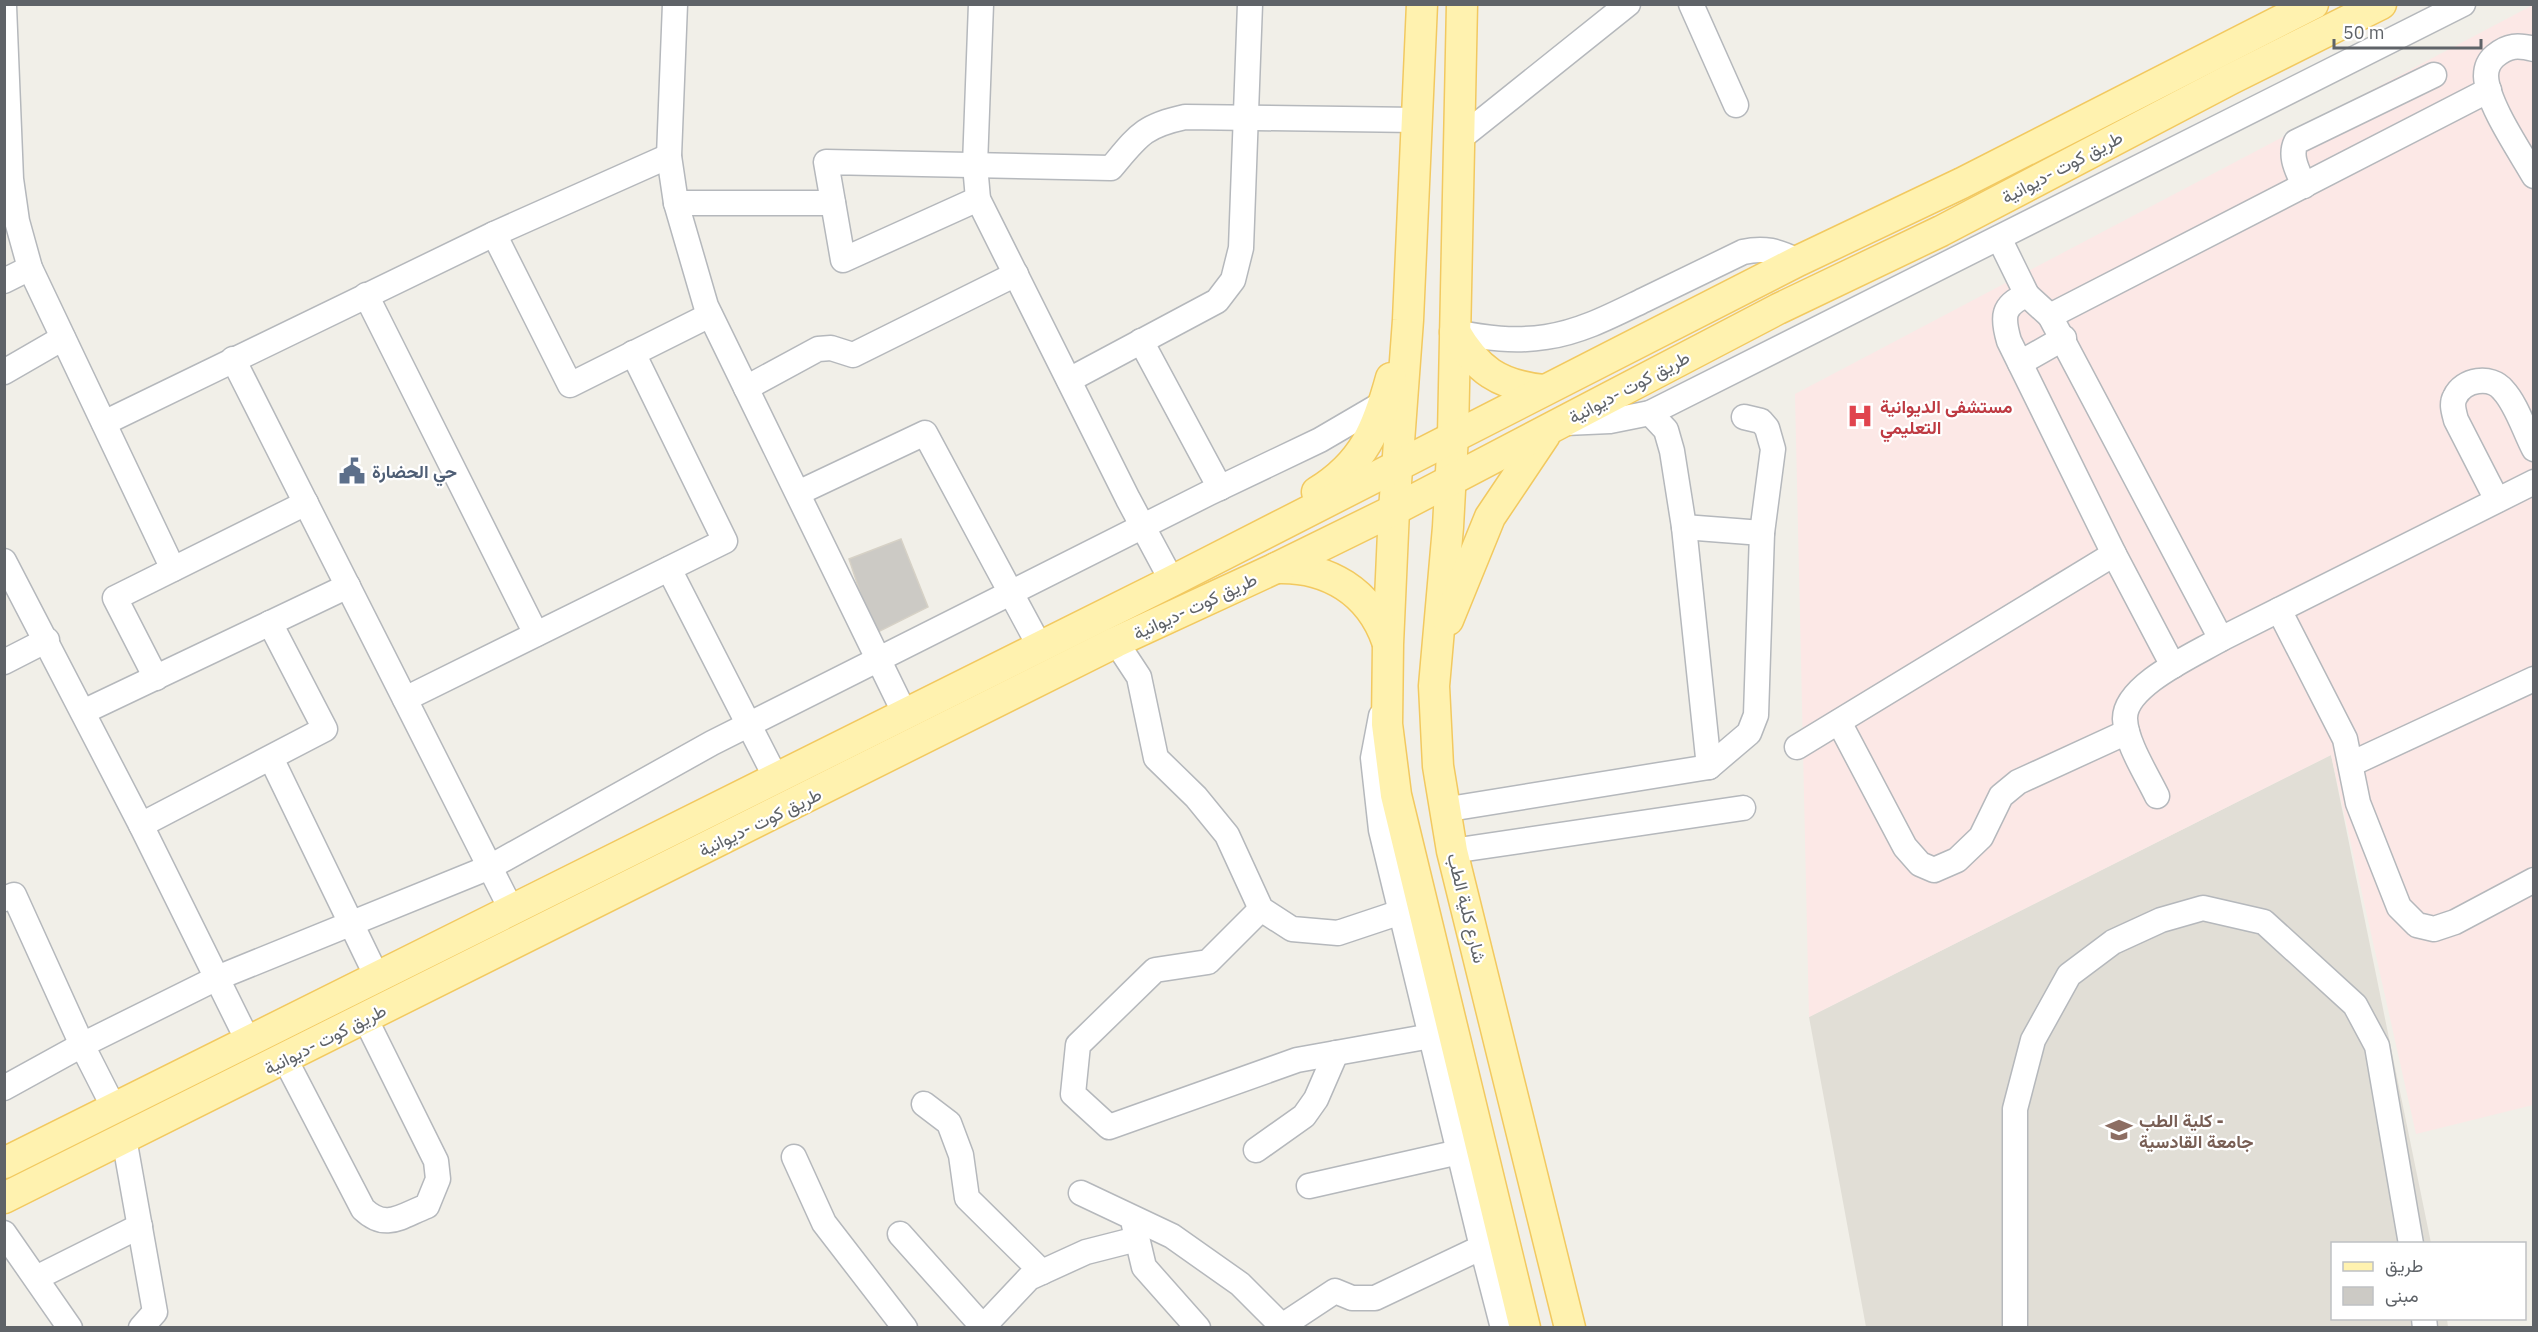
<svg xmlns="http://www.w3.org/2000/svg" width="2538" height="1332" viewBox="0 0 2538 1332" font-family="'IBM Plex Sans',Vazirmatn,sans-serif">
<rect width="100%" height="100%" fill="#f1efe8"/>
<path fill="#e1ded6" d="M2331,755L2431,1243L2332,1244V1318L2447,1319L2448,1327H1866L1809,1017Z"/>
<path fill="#fce8e6" d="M2533,5V1105L2416,1134L2331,755L1809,1017L1795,394Z"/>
<path fill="#cccac5" stroke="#d6d1c6" stroke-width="1.5" d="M901,539L928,607L874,634L849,559Z"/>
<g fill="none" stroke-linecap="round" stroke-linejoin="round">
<g stroke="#b5b8bc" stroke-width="27">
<g id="minor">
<path d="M675,4L669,156L676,203L706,306L905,714"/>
<path d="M981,4L975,165L978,199L1128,499L1172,581"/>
<path d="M1691,4L1736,105"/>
<path d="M4,6L11,179L17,221L30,268L173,569"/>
<path d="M2534,49C2518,45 2508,45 2495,56C2489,61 2486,67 2486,76C2487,104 2520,151 2534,176"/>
<path d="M1458,140L1628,4"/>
<path d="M2304,186C2298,171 2289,157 2296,142L2434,75"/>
<path d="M978,199L843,260L826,162L1111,168C1138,136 1143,126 1185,117L1417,120"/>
<path d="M676,203H833"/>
<path d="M494,234L570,385L710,315"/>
<path d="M1999,238L2027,295"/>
<path d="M4,281L30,268"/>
<path d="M366,295L536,634"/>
<path d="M2050,316L2489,90"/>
<path d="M1455,332C1485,338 1515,342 1546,337C1581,332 1613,315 1644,300C1677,284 1710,268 1743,252C1764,247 1778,251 1798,261"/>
<path d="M1141,341L1220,488"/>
<path d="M233,359L512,911"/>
<path d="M2020,363L2064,338"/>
<path d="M4,372L63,338"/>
<path d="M1069,380L1217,301L1233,280L1241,248L1250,4"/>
<path d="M746,388L818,349L831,348L853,355L1016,274"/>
<path d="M1650,413L1666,430L1672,451L1684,527L1709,767"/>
<path d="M104,423L494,234L669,156"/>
<path d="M1565,423L1610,421L1650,413L2463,4"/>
<path d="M798,493L925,433L1040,647"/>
<path d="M2497,500L2456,420C2454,412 2451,404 2455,397C2463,379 2491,375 2503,390C2517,405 2524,430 2534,449"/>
<path d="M1684,527L1762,533"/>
<path d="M4,561L141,825L249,1043"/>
<path d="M669,569L776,778"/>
<path d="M2279,610L2345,739L2358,803L2399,907L2417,925L2434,929L2455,922L2534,880"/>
<path d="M1116,642L1139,677L1156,758L1196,797L1227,835L1261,909L1292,929L1338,933L1401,912"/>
<path d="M4,662L47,640"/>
<path d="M2173,666L2114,554L2009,341C2002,317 2002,305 2027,295L2050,316L2221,639"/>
<path d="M156,678L115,598L306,503"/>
<path d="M405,699L725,541L633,353"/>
<path d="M83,712L348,586"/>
<path d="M1381,716L1373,758L1381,830L1482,1247L1503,1328"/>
<path d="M1839,722L1905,847L1920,864L1934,870L1957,860L1981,837L2001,796L2018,782L2127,732"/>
<path d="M1797,747L2114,554"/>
<path d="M271,758L377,977"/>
<path d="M2351,764L2534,679"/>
<path d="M2157,796C2147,775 2126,743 2125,719C2124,685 2196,654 2221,639L2534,482"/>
<path d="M1443,810L1709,767L1749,733L1756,715L1762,533L1773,449L1767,428L1761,421L1744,417"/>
<path d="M141,825L325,729L270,623"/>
<path d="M1452,851L1743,808"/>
<path d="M4,899L14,895L82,1045L115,1110"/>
<path d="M1261,909L1208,962L1155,970L1078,1045L1073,1094L1109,1127L1297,1060L1431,1036"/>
<path d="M285,1059L363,1209C386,1231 401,1216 427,1206L438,1179L436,1161L365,1018"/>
<path d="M4,1088L82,1045L217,978L490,867L712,743L1209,493L1320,440L1385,402"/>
<path d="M924,1104L949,1123L961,1155L967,1198L1042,1272"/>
<path d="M124,1138L155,1312L141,1328"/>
<path d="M1256,1150L1304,1116L1316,1099L1336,1053"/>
<path d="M794,1157L824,1223L905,1328"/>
<path d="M1309,1186L1459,1152"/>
<path d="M1081,1193L1172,1236L1240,1284L1282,1326L1335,1291L1352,1298H1375L1495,1241"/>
<path d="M1134,1225L1144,1267L1198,1328"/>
<path d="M4,1233L70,1328"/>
<path d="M900,1234L983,1327"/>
<path d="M36,1278L140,1226"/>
<path d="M2424,1318L2425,1328"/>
<path d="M982,1328L1029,1278L1086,1252L1137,1239"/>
<path d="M2015,1328V1109L2033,1040L2069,975L2113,942L2161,920L2203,908L2264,922L2355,1005L2377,1046L2411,1244"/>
</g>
</g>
<g stroke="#f2c960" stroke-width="33">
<g id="major">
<path d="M1422,4L1408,320L1394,510L1388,644L1387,724L1396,795L1525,1328"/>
<path d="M1462,4L1453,435L1448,527L1434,686L1438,766L1452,851L1570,1328"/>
<path d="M1455,332C1477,370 1499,385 1543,390"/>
<path d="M1317,492C1364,463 1377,429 1391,378"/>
<path d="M1276,568C1328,566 1370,592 1387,641"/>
<path d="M1448,620L1490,517L1545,435"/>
<path d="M4,1163L1172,581L1798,261L1962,183L2313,4"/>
<path d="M4,1198L1116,642L1276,568L1394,510L1778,309L1941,231L2231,79L2381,4"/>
</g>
</g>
<use href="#minor" stroke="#fff" stroke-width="24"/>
<use href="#major" stroke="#fff2af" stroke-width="30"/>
</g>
<defs>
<g id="hospital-bare" transform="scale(2.07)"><path d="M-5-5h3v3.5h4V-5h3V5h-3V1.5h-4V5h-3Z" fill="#e0444e" stroke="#fff" stroke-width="2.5" paint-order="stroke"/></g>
<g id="civic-bare" transform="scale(2.07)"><path d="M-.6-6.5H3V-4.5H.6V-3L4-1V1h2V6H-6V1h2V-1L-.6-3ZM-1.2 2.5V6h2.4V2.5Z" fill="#5c6f8a" stroke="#fff" stroke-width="2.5" paint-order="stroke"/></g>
<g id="university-bare" transform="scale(2.07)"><path d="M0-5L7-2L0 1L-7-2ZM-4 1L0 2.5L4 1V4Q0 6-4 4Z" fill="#8d6e63" stroke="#fff" stroke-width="2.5" paint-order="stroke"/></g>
</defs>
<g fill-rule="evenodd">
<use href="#hospital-bare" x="1860" y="416"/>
<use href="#civic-bare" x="352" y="471"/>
<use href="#university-bare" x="2119" y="1130"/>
</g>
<g text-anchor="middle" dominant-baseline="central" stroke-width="4.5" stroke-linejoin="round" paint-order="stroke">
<g font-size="18" fill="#5f6368" stroke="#fff">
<text transform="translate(2062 167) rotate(-28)">طريق كوت -ديوانية</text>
<text transform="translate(1629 387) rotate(-28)">طريق كوت -ديوانية</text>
<text transform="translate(1195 606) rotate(-25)">طريق كوت -ديوانية</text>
<text transform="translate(760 822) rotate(-26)">طريق كوت -ديوانية</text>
<text transform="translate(1467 908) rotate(76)">شارع كلية الطب</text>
<text transform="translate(325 1039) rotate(-27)">طريق كوت -ديوانية</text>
</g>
<g font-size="18" font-weight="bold" fill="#be3a42" stroke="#fff" text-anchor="start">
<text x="1880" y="406">مستشفى الديوانية<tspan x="1880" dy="21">التعليمي</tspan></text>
</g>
<g font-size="18" font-weight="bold" fill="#4e5e75" stroke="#fff" text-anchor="start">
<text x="372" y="471">حي الحضارة</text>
</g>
<g font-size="18" font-weight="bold" fill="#785e54" stroke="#fff" text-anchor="start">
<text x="2139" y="1120">كلية الطب -<tspan x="2139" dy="21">جامعة القادسية</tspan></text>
</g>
</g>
<rect width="2538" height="1332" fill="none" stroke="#5f6368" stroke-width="12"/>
<rect x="2331" y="1242" width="195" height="78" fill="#ffffff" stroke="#bfc1c3" stroke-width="1.5"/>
<rect x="2343" y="1262" width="30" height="9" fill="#fff2af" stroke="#bfc1c3" stroke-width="1.5"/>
<text x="2385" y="1272" font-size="18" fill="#5f6368">طريق</text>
<rect x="2343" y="1287" width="30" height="18" fill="#cccac5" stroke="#bfc1c3" stroke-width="1.5"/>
<text x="2385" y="1302" font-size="18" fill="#5f6368">مبنى</text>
<path d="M2334 39v9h147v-9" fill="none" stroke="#5f6368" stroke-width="3"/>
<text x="2343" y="39" font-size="18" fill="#5f6368" stroke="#ffffff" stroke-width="4.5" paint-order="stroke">50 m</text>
</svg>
